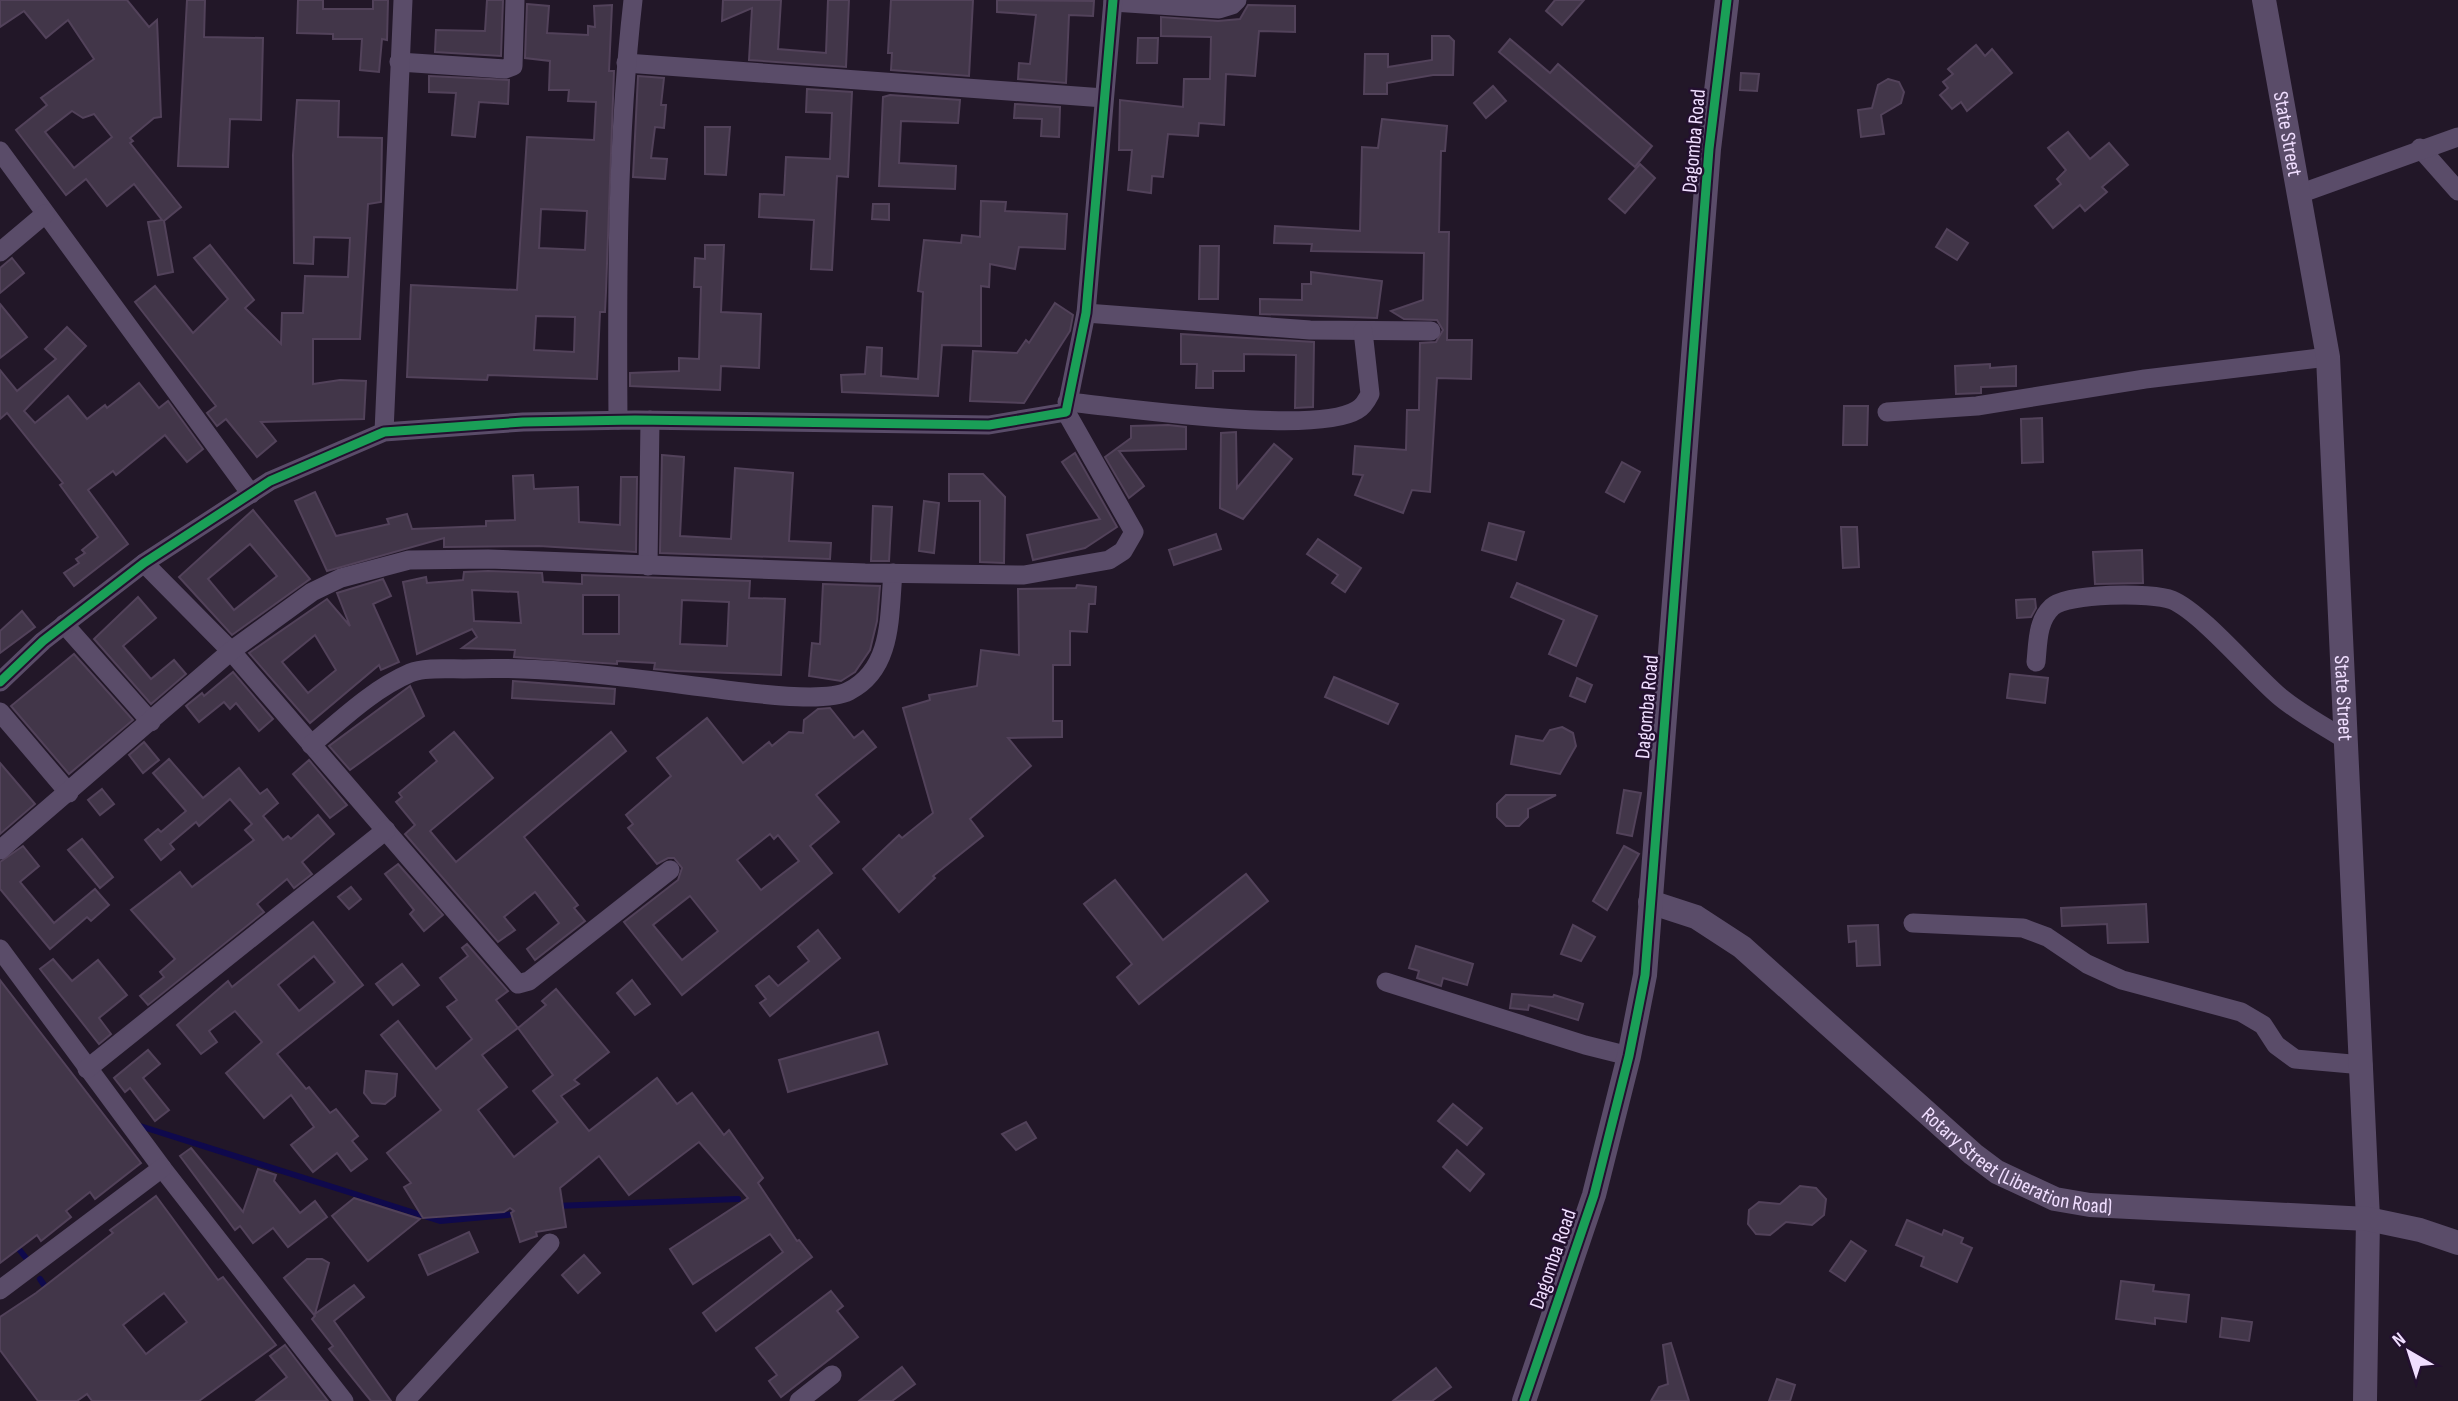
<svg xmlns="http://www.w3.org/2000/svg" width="2458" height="1401" viewBox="0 0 2458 1401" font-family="'Sofia Sans Condensed',sans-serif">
<rect width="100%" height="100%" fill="#221728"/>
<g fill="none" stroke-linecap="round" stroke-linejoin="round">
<g stroke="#0f094c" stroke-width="6">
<path d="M140,1126L440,1221L517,1214"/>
<path d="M555,1206L738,1199"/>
<path d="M14,1243L26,1258"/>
<path d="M40,1279L48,1291"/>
</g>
</g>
<g fill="#423649" stroke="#52425a" stroke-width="2" fill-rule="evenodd">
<path d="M0,0H127L149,27L157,20L161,117L154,118L130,138L133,141L130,143L181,207L164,221L173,272L158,275L148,222L162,220L134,184L107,206L86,179L66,195L16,130L47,105L41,98L94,59L68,20L46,38L24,11L0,27ZM72,111L83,118L94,114L112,137L74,168L45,132Z"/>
<path d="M187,0H205L204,37L263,38L261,120L230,119L228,167L178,166Z"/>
<path d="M298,0H323V9H373V0H388L387,40L382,39L379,72L360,70L362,39H333V34L297,33Z"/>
<path d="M487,0H503L501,56L435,52L436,30L485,31Z"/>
<path d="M723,0H781L778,49L826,53L828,0H849L846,67L749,60L752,8L722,21Z"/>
<path d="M891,0H973L969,76L891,70L892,53H888Z"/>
<path d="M997,0L1094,1L1093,16L1069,15L1066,83L1018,79L1019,63L1030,64L1036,15L997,12Z"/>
<path d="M1555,0H1584L1562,25L1546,11Z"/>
<path d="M527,4L549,6L547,33L588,35V26L595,27L594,6L612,5L609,71H614L606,291L605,312H600L597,379L488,375L487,380L407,377L411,285L517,290L527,137L594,140L596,102L568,101L569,90H549L550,61L525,58ZM541,209L587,211L585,250L539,248ZM536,316L575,317L574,352L534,350Z"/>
<path d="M1248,5L1295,6V32L1259,31L1255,76L1226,74L1224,125L1199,123L1198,136L1168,134L1163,177L1152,176L1151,193L1128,190L1132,150H1119L1120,100L1183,107L1184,79H1210L1211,37L1161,36V17L1218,21L1240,19Z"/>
<path d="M1432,36H1449L1454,41L1453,75H1433L1387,83V94H1364L1365,54H1388V67L1432,60Z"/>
<path d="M1138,38H1158L1157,63H1137Z"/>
<path d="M1510,39L1550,73L1558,64L1652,146L1635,167L1499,52Z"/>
<path d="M1976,45L1985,56L1992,49L2012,73L1967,111L1961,102L1952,109L1940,95L1948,88L1943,82L1953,74L1948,69Z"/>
<path d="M1741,73L1759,74L1757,91L1740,90Z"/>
<path d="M429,76L509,80L508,104L479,102L475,137L452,135L456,93L429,92Z"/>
<path d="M638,76L664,78L661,105H666L664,128L655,127L651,158L667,159L665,179L633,177Z"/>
<path d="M1888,79L1899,82L1904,92L1901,103L1881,115L1884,134L1861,137L1858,110L1872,108L1878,85Z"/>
<path d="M1493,86L1506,101L1486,118L1474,103Z"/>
<path d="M807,89L852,92L848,177L837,176L832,270L811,269L814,220L759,217L760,194L784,195L786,157L830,159L832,113L806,112Z"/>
<path d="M890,95L960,100L958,123L901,121L899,163L956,166L955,189L879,186L883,97Z"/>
<path d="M297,100L339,101L338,137L382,138L381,202L368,204L360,339H313V384L340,380L366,381L364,419L261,422L276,441L257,457L226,419L217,426L207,413L216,406L135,302L155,286L193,333L228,299L194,258L210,245L254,300L245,308L281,344L282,313H303L305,276L348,277L350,238L314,237L313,264L294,263L293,155Z"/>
<path d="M1015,104L1060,107L1059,137L1041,136L1042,119L1014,118Z"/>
<path d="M1382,119L1447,126L1445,151H1441L1439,232H1449L1447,340H1472L1471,379L1437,378L1430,492L1412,490L1403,513L1355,495L1363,475L1353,474L1355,446L1406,450L1407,410H1419L1420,343L1436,342L1443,330L1437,320L1404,319L1391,311L1423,300L1424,253L1311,251L1312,244L1274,243L1275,226L1360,231L1362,147L1378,148Z"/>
<path d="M705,127H730L726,175L705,174Z"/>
<path d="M2068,132L2090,159L2109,143L2128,165L2102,187L2107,192L2085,211L2080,205L2053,228L2035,206L2061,184L2057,179L2066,170L2048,148Z"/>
<path d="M1640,164L1655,178L1625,213L1609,199Z"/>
<path d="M981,201L1006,202L1005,211L1067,214L1065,249L1019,247L1015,269L990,264L989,287L981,286V346L942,345L938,396L842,392L841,375L865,374L867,347L882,348L881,376L918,379L923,292L918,291L924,240L961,243L962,235L980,237Z"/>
<path d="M873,204H889V220L872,219Z"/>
<path d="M1947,229L1968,243L1957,260L1936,247Z"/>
<path d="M705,245H724L721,312L761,314L759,368L721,366L720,390L630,386V373L679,371V358L699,359L701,287H694L695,258L705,259Z"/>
<path d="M1200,246H1219L1218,299H1199Z"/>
<path d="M12,258L24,273L0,293V268Z"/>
<path d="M1311,272L1382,281L1377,318L1260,314V299L1302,300V284H1311Z"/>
<path d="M1055,303L1073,315L1070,331L1024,403L970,401L973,351L1017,353L1026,340L1029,343Z"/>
<path d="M0,304L27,337L0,358Z"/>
<path d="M67,327L86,346L24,411L35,423L68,396L87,419L105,405L107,408L139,383L159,408L168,401L203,449L187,462L165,435L116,475L113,471L88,490L128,544L74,586L64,573L79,563L76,559L85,553L82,550L98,537L60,485L63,483L7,413L0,419V370L17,391L56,359L45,349Z"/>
<path d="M1181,334L1314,342L1313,407L1295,408L1296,355L1244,354V371H1213V388H1196L1197,364H1181Z"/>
<path d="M1990,364V368L2016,366V386L1981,387V393L1956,394L1955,366Z"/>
<path d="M1844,406H1868L1867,445H1843Z"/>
<path d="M2042,418L2043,462L2022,463L2021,419Z"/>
<path d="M1168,425L1186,427V449L1119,451L1144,486L1129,498L1105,457L1131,438V426Z"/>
<path d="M1236,432L1237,488L1274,444L1292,459L1243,519L1220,508L1221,433Z"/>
<path d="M1075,453L1117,527L1085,548L1033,560L1027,535L1100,519L1062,462Z"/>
<path d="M662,455L684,457L680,536L731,539L735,468L793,473L789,541L831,543L830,559L660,553Z"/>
<path d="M1622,462L1640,472L1624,502L1606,492Z"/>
<path d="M949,474H983L1005,497L1004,563L980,562V501H949Z"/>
<path d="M533,475L534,489L578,487L579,522L620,525L621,477H637L636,552L539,546L444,547V538L327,571L295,501L315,492L336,536L389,524L387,519L407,514L412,529L486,526V521L515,520L513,476Z"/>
<path d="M924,501L939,503L934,553L919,551Z"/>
<path d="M873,506L892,507L889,561H871Z"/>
<path d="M253,510L310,579L232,635L179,577ZM250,544L277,576L234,610L208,579Z"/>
<path d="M1489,523L1524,532L1516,560L1482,550Z"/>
<path d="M1841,527H1857L1859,567L1843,568Z"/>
<path d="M1216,534L1221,549L1174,565L1169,550Z"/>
<path d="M1318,539L1361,568L1345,592L1332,583L1338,575L1307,554Z"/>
<path d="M2142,550L2143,583L2095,584L2093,552Z"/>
<path d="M488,571L542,573L543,582L582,584V575L750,581L749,598L785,599L781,675L677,671L654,669L655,663L617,661V664L514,657L515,650L462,648L477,637L472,629L417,654L403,582L426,577L427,583L463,580L464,572ZM472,590L518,592L521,623L474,621ZM583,595H619V634H583ZM682,600L729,602L727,646L680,644Z"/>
<path d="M383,579L391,596L373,604L399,662L381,670L379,665L310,723L249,653L327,599L350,626L337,593ZM315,635L336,670L308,693L282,662Z"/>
<path d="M1517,583L1597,616L1576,666L1549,654L1564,620L1511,597Z"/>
<path d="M823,584L880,586L877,621L870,650L855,672L841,681L809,676L812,643L820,644Z"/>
<path d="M1077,585L1096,587L1095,604H1089L1087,632L1070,631V665H1053V721H1062V737L1008,738L1031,766L970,819L983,836L933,876L935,878L899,912L863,869L899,835L902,838L933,813L903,708L930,700L929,695L977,686L981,650L1019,655L1018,589L1076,588Z"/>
<path d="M138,597L156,618L123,646L151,679L174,660L186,674L151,704L94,639Z"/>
<path d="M2035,599L2036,608L2031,617L2017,618L2016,600Z"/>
<path d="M22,611L35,627L0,653V631Z"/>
<path d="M74,654L133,720L69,774L11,706Z"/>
<path d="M233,672L273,719L259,731L236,703L230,709L224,702L199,722L186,706L202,693L204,696Z"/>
<path d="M2010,674L2048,678L2045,703L2007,698Z"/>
<path d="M1334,677L1398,704L1388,724L1325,697Z"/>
<path d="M1577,678L1592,685L1585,702L1570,696Z"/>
<path d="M513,681L615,689L614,704L512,698Z"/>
<path d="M410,686L424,716L350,770L329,746Z"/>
<path d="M830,708L854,738L863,731L876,747L816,795L839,822L810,846L832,873L682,995L624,922L678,880L682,868L674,858H668L657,864L628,828L633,824L626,815L671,776L657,758L707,718L743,763L769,742L772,746L789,732L803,733L804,720L818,709ZM770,834L774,839L778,835L799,861L761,890L737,860ZM690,896L718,931L682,960L653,925Z"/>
<path d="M1562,727L1573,733L1576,746L1560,774L1511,764L1516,736L1543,741L1550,730Z"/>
<path d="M454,732L493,778L430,831L456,862L611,732L626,751L524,837L578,905L574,908L585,921L535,960L527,949L559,923L535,892L504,917L515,930L498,942L405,834L415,825L396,802L402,797L399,793L437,761L430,752Z"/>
<path d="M144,742L159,760L143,773L129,755Z"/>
<path d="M169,759L203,798L239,768L260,794L267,789L278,803L263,816L283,840L288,836L291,839L318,815L334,834L302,862L312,874L294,888L287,879L257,904L264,912L148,1005L140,996L164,977L160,972L175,959L131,910L180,872L192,887L254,840L245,830L252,824L230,799L199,826L196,822L170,844L174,849L161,860L145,840L158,829L161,832L186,811L153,773Z"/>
<path d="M309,760L347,805L330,818L293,774Z"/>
<path d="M0,763L35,804L0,834Z"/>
<path d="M102,789L114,804L100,815L88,800Z"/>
<path d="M1624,790L1641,793L1632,836L1617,833Z"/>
<path d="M1506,795H1556L1528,809V817L1519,826H1506L1497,817V804Z"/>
<path d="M82,839L113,877L100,888L68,850Z"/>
<path d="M23,846L39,866L20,882L54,923L95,889L109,905L91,921L87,917L50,949L0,889V862Z"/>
<path d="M1624,846L1639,854L1607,910L1593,901Z"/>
<path d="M398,864L443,915L424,931L410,914L414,910L385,874Z"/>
<path d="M1246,874L1268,901L1139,1004L1117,977L1132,964L1084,904L1115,880L1163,940Z"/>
<path d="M351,887L361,899L349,909L338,897Z"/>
<path d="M2146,904L2148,942L2108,943L2107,924L2062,926L2061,908Z"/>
<path d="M313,922L363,985L277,1054L306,1089L309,1087L330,1113L336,1109L358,1136L352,1141L367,1159L351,1171L337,1153L313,1172L291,1145L314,1127L291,1095L264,1118L226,1073L262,1042L235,1011L209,1031L217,1042L201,1054L177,1025L228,981L232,987ZM314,956L335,982L299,1011L278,985Z"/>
<path d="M1573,925L1595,937L1581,961L1561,954Z"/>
<path d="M1878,925L1880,965L1857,966L1856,941L1849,942L1848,926Z"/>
<path d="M818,930L840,958L770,1016L760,1003L766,999L756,986L769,976L778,986L809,961L798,947Z"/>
<path d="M467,944L508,991L496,1000L518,1028L546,1005L542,1001L556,989L609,1052L574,1080L579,1084L561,1096L589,1131L657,1078L677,1104L692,1093L724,1135L729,1130L763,1178L758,1183L797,1241L799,1240L812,1257L716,1331L703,1313L783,1252L770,1234L693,1284L670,1249L748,1198L699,1142L629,1195L599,1156L560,1188L566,1227L536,1232L537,1236L520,1242L511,1213L514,1211L510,1208L504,1212L423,1218L404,1187L411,1183L387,1153L441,1110L381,1035L398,1021L436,1069L472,1039L447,1007L457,1000L440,978L468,956L462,948ZM518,1028L553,1075L533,1091L558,1122L514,1157L478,1110L507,1087L482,1055Z"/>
<path d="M1416,946L1473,964L1467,985L1443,978L1441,986L1417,978L1419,971L1409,968Z"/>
<path d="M53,959L72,981L98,960L127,995L99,1018L111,1034L99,1044L40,969Z"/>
<path d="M402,964L419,985L393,1005L376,984Z"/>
<path d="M0,980L141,1163L95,1199L90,1192L66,1211L71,1217L41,1241L37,1235L0,1263Z"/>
<path d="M632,980L650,1004L635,1015L617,993Z"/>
<path d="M1512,994L1553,997L1554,995L1583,1004L1578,1020L1529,1005L1528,1010L1510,1008Z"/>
<path d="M878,1032L887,1064L788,1092L779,1060Z"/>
<path d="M148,1050L160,1064L143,1078L169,1110L155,1121L130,1088L125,1092L114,1078Z"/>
<path d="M366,1071L397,1074L395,1096L385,1104L372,1103L364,1093Z"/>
<path d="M1453,1104L1482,1128L1467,1145L1438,1121Z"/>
<path d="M1026,1122L1036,1138L1016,1150L1002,1134Z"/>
<path d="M191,1148L243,1212L258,1169L276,1175L274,1181L300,1213L315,1201L327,1217L288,1247L273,1228L253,1243L240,1226L235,1230L180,1156Z"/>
<path d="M1457,1150L1484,1174L1470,1191L1443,1167Z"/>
<path d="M1800,1186L1816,1188L1826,1199L1824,1215L1812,1225L1786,1222L1770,1235L1756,1234L1748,1224L1749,1210L1759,1202L1780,1204Z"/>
<path d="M156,1196L218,1280L223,1277L276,1345L199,1401H92L87,1394L77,1401H38L0,1350V1317L36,1293L113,1233L110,1230ZM164,1293L187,1322L146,1354L123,1325Z"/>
<path d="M354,1198L420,1219L368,1261L332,1216Z"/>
<path d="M1907,1220L1942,1235L1944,1230L1963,1238L1961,1243L1972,1248L1957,1282L1921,1266L1924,1257L1896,1245Z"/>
<path d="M469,1232L478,1252L428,1275L419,1255Z"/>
<path d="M1851,1241L1866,1251L1845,1281L1830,1271Z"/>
<path d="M584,1255L600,1273L578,1293L562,1275Z"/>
<path d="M307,1259H322L329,1263L315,1314L354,1285L364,1297L334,1321L391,1401H371L329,1349L333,1346L312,1319L315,1316L284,1278Z"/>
<path d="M2121,1281L2154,1285L2153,1291L2189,1295L2186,1322L2155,1318V1324L2116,1319Z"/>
<path d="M831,1291L843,1306L837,1311L858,1337L781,1397L769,1381L777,1375L756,1348Z"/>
<path d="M2222,1318L2252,1322L2249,1341L2220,1337Z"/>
<path d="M1671,1343L1689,1401H1651L1659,1387L1668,1384L1663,1345Z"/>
<path d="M285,1345L301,1366L328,1401H256L287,1377L270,1356Z"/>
<path d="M902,1367L915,1384L892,1401H859Z"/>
<path d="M1436,1368L1451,1387L1432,1401H1393Z"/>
<path d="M1777,1379L1795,1385L1790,1401H1769Z"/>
</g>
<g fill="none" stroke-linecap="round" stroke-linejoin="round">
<g stroke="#5a4c69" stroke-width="19">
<path d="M1113,2L1219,9L1232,5L1237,0"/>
<path d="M399,62L505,69L513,66L515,0"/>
<path d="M626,63L1104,98"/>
<path d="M2420,148L2458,191"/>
<path d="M0,151L251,494"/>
<path d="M2299,194L2458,137"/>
<path d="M0,252L45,214"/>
<path d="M1086,313L1310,330L1431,331"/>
<path d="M1067,402C1123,407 1315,436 1357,410C1363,407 1367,400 1370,394L1363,331"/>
<path d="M1887,412L1977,406L2145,379L2328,357"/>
<path d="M618,420C617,280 617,140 633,0"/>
<path d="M384,432L403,0"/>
<path d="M144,563L231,651L518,984L529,981L670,870"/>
<path d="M648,566L650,420"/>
<path d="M64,624L151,722"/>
<path d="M2036,662C2038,643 2037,621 2052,607C2067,593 2152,592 2172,600C2201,612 2253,674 2279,696C2299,713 2324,726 2346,740"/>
<path d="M0,682L43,641L144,563L270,481L384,432L523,422L635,420L989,425L1066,412L1086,313L1113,0"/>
<path d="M0,712L69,793"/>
<path d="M311,745C342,719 373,689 410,673C424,667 448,669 463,669C558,665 649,681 743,692C768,695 828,702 849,691C893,669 889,615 893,573"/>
<path d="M0,850L231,651L312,592L341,578L409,560L488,559L865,573L1024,575L1109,560L1123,551L1134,532L1066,412"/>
<path d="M1913,923L2023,928L2047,937L2087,964L2122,980L2241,1012L2263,1025L2276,1045L2295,1059L2363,1065"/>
<path d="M0,949L162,1168L344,1401"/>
<path d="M1386,982L1585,1045L1629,1056"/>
<path d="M87,1069L386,830"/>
<path d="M0,1290L162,1168"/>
<path d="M405,1401L550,1243"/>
<path d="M799,1401L832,1375"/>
</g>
<g stroke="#5a4c69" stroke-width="24">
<path id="s1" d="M2264,0L2328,357L2368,1219L2365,1401"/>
<path id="s2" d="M1650,902L1696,917L1742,947L1973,1154L1997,1172L2055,1199L2090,1205L2368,1219L2420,1230L2458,1243"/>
<path d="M1524,1401L1594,1195L1629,1056L1645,975L1709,149L1727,0"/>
</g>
<g stroke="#23102f" stroke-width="13">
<g id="cycleway">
<path d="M0,682L43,641L144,563L270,481L384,432L523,422L635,420L989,425L1066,412L1086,313L1113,0"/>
<path d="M1524,1401L1594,1195L1629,1056L1645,975L1709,149L1727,0"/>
</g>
</g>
<use href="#cycleway" stroke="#1a9f57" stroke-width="9"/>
</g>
<g text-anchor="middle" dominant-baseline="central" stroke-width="5" stroke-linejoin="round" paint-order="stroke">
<g font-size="21" fill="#f0deff" stroke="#23102f">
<text stroke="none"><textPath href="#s1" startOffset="136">State Street</textPath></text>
<text transform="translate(1694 141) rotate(-85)">Dagomba Road</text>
<text stroke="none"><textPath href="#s1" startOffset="704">State Street</textPath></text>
<text transform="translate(1647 707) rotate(-85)">Dagomba Road</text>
<text stroke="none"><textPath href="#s2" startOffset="457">Rotary Street (Liberation Road)</textPath></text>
<text transform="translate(1553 1259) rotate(-71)">Dagomba Road</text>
</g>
</g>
<g transform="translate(2409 1352) rotate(321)" stroke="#23102f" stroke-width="5" paint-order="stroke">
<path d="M0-5L12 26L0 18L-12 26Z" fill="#f0deff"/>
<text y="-10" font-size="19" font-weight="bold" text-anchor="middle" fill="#f0deff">N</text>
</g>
</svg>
